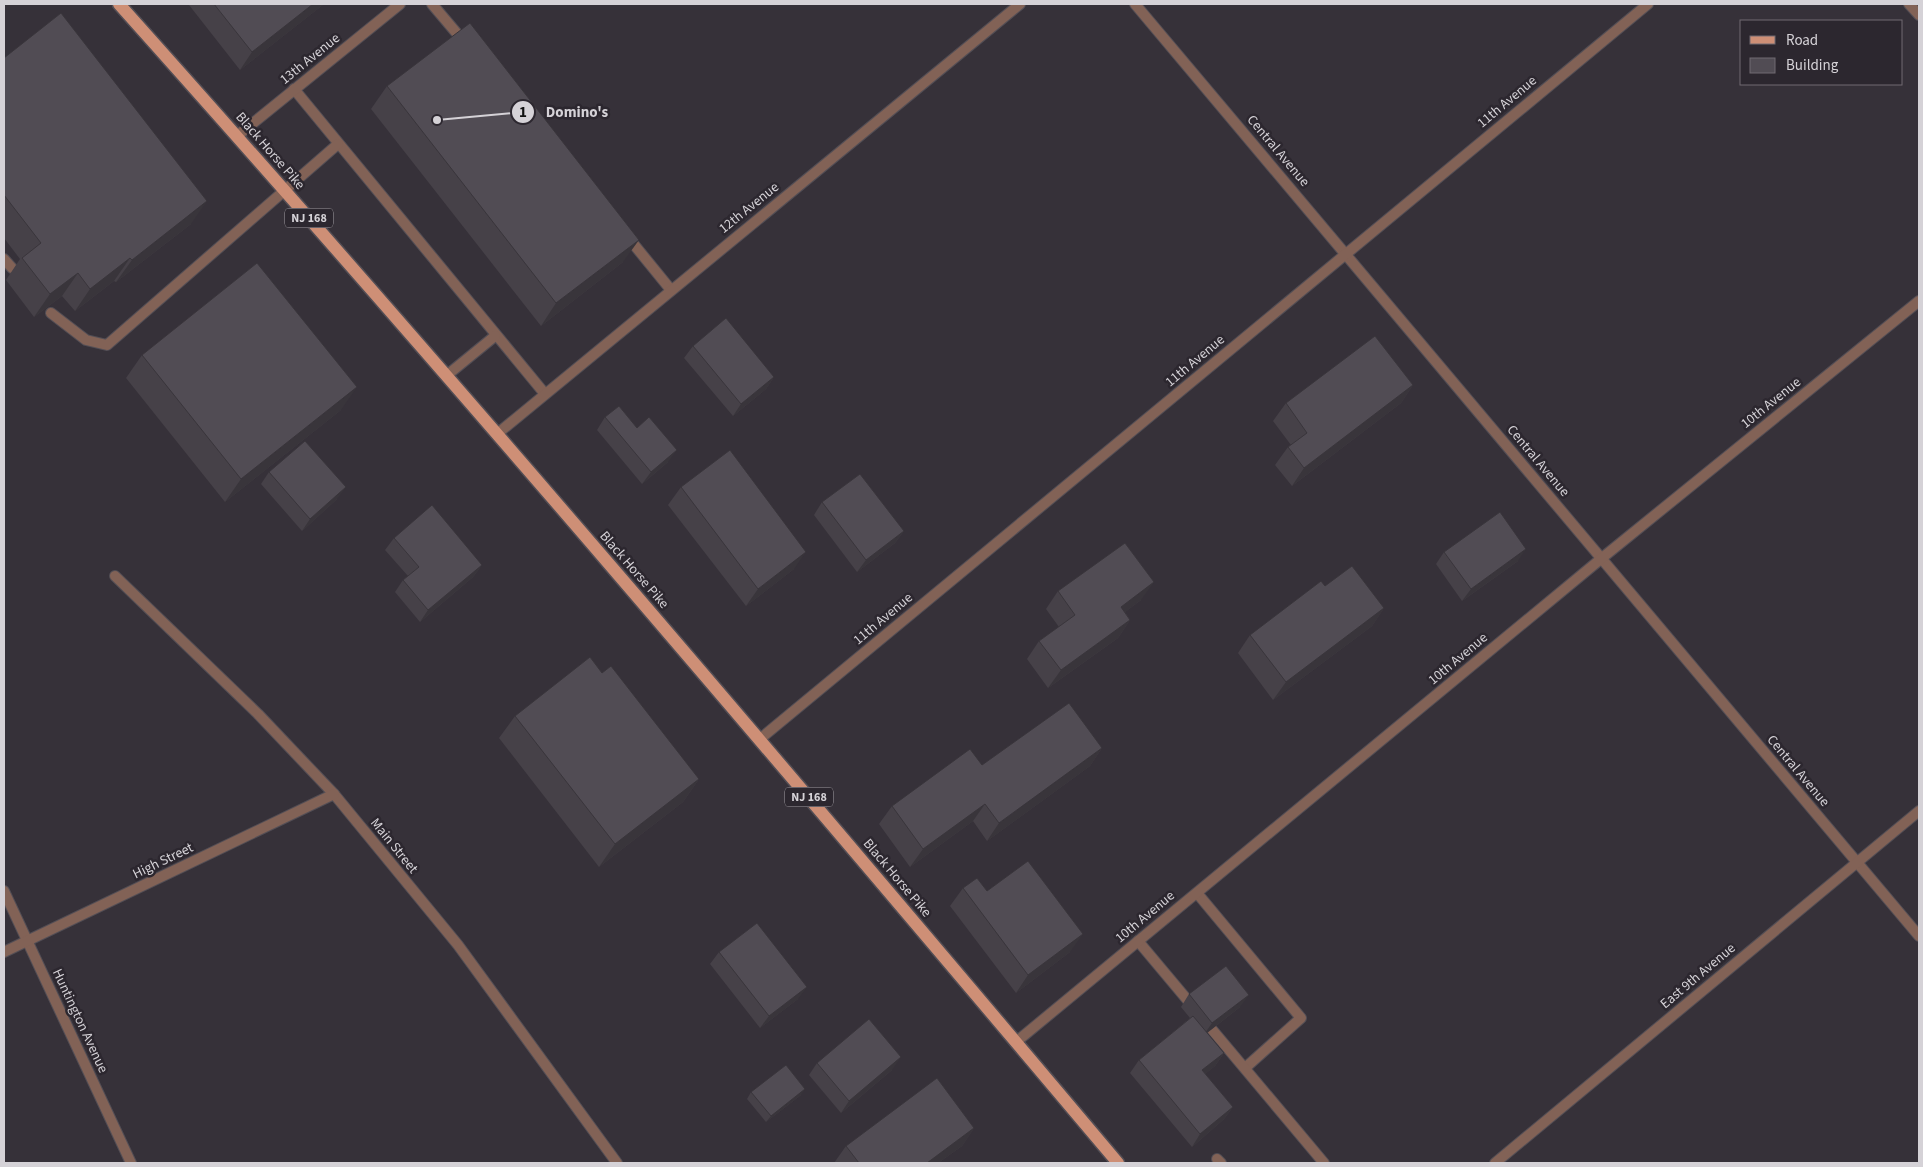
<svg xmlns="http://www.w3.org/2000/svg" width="1923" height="1167" viewBox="0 0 1923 1167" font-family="'Source Sans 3',sans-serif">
<rect width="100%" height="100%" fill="#363139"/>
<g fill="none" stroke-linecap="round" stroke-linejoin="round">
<g stroke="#534e55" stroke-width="12">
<g id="service">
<path d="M432,4L465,43"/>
<path d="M294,89L545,394"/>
<path d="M627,236L671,290"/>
<path d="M4,259L12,268"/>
<path d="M51,313L86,340L107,345L338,144"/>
<path d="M446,376L495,336"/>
<path d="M1197,893L1301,1018L1245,1068"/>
<path d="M1138,941L1195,1009"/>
<path d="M1204,1020L1324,1163"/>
<path d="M1217,1159L1221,1163"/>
</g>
</g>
<g stroke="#534e55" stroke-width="12">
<g id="minor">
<path d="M1135,4L1919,936"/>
<path d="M1909,4L1919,15"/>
<path d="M237,136L400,4"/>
<path d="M497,434L1020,4"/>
<path d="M115,576L258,714L334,794L458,945L617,1163"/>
<path d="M760,739L1648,4"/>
<path d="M4,891L131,1163"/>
<path d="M4,952L334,794"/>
<path d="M1016,1042L1602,558L1919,301"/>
<path d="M1495,1163L1919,811"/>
</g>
</g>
<g stroke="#534e55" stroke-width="15">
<path id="primary" d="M119,4C459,384 789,773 1118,1163"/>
</g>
<use href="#service" stroke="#826256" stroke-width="10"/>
<use href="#minor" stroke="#826256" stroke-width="10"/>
<use href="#primary" stroke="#ce8f76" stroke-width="12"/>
</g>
<g fill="#464148">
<path d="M190,4H324L240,70L189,5Z"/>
<path d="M4,58L191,224L116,282L114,281L75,311L62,296L34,317L6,280L20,259L4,238Z"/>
<path d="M387,86L623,262L541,326L371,109Z"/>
<path d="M693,346L774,377L766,389L733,416L684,358Z"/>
<path d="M142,355L341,410L225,502L126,378Z"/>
<path d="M1413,385L1401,403L1292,486L1275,465L1288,447L1291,445L1273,421L1286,403Z"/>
<path d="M605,417L637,428L668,462L642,484L597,430Z"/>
<path d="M269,472L337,499L302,531L261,484Z"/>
<path d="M681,487L794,569L746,606L668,505Z"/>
<path d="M822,502L904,531L895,543L857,572L814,515Z"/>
<path d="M394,538L482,565L473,577L420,622L395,592L403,580L408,576L385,550Z"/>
<path d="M1444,552L1518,561L1462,601L1436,564Z"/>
<path d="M1325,586L1384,608L1372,626L1273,700L1238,653L1250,635Z"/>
<path d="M1058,591L1141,600L1125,612L1130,620L1118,638L1048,688L1027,659L1039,641L1059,627L1046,609Z"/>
<path d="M602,673L699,779L683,802L599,867L499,738L515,716Z"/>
<path d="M1102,748L1090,766L987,841L973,821L910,867L879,824L892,806L982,765Z"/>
<path d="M963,888L987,891L1070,952L1016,993L950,906Z"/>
<path d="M719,952L798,999L760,1028L710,964Z"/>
<path d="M1189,994L1240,1007L1207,1033L1224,1053L1215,1066L1205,1074L1233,1107L1224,1119L1192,1147L1130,1073L1139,1060L1190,1018L1181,1007Z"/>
<path d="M817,1063L892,1070L841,1113L809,1075Z"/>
<path d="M751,1092L801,1095L766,1122L747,1099Z"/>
<path d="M974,1128L962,1146L938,1163H834L846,1146Z"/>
</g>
<g fill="#39353b">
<path d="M313,4H324L240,70L252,52Z"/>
<path d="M207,201L191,224L116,282L132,260Z"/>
<path d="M639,240L623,262L541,326L556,303Z"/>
<path d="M130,258L114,281L75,311L90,289Z"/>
<path d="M78,273L62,296L34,317L50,294Z"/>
<path d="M774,377L766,389L733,416L741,404Z"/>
<path d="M1413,385L1401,403L1292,486L1304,468Z"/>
<path d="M357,387L341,410L225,502L241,479Z"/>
<path d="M677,450L668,462L642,484L651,472Z"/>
<path d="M346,487L337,499L302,531L310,519Z"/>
<path d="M904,531L895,543L857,572L866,560Z"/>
<path d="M1526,549L1518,561L1462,601L1471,589Z"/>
<path d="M806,552L794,569L746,606L758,589Z"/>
<path d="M482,565L473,577L420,622L428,610Z"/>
<path d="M1154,582L1141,600L1108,625L1121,607Z"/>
<path d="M1384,608L1372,626L1273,700L1286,682Z"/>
<path d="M1130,620L1118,638L1048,688L1061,670Z"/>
<path d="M1102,748L1090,766L987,841L999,823Z"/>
<path d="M699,779L683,802L599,867L615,844Z"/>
<path d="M985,804L973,821L910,867L923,849Z"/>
<path d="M1083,934L1070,952L1016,993L1028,975Z"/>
<path d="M807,987L798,999L760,1028L769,1016Z"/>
<path d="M1249,995L1240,1007L1203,1036L1212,1023Z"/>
<path d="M1224,1053L1215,1066L1194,1083L1202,1070Z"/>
<path d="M901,1057L892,1070L841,1113L849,1101Z"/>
<path d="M805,1089L801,1095L766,1122L771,1116Z"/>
<path d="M1233,1107L1224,1119L1192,1147L1200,1134Z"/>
<path d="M974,1128L962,1146L938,1163H927Z"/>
</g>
<g fill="#514c54" stroke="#39353b">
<path d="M214,4H313L252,52Z"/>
<path d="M61,13L207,201L132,260L130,258L90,289L78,273L50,294L22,258L41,243L4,195V58Z"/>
<path d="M470,23L639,240L556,303L387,86Z"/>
<path d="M257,263L357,387L241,479L142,355Z"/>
<path d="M726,318L774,377L741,404L693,346Z"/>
<path d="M1375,336L1413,385L1304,468L1288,447L1307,433L1286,403Z"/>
<path d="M619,406L637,428L649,417L677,450L651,472L605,417Z"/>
<path d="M305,441L346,487L310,519L269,472Z"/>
<path d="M730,450L806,552L758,589L681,487Z"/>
<path d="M860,474L904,531L866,560L822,502Z"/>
<path d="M432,505L482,565L428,610L403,580L419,567L394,538Z"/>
<path d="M1500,512L1526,549L1471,589L1444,552Z"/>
<path d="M1125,543L1154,582L1121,607L1130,620L1061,670L1039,641L1075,615L1058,591Z"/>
<path d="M1352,566L1384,608L1286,682L1250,635L1321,581L1325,586Z"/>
<path d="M590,657L602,673L611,666L699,779L615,844L515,716Z"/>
<path d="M1069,703L1102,748L999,823L985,804L923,849L892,806L970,749L982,765Z"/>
<path d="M1028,861L1083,934L1028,975L963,888L977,878L987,891Z"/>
<path d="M757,923L807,987L769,1016L719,952Z"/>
<path d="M1226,966L1249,995L1212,1023L1189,994Z"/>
<path d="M1193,1016L1224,1053L1202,1070L1233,1107L1200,1134L1139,1060Z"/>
<path d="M869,1019L901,1057L849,1101L817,1063Z"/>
<path d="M786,1065L805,1089L771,1116L751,1092Z"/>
<path d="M937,1078L974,1128L927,1163H859L846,1146Z"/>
</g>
<g text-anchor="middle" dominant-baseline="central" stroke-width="5" stroke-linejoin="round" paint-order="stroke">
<g fill="#2c272f" stroke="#a29fa5" stroke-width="1">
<rect x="285" y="208.5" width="48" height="19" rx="4"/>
<rect x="785" y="787.5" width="48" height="19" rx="4"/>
</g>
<g font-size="12" font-weight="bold" fill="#d5d2d7">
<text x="309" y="218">NJ 168</text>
<text x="809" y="797">NJ 168</text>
</g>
<g font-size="14" fill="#d5d2d7" stroke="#2c272f">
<text transform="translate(310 59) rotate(-39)">13th Avenue</text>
<text transform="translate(1507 102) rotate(-40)">11th Avenue</text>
<text transform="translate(270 151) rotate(49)">Black Horse Pike</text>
<text transform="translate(1278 151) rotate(50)">Central Avenue</text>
<text transform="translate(749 208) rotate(-39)">12th Avenue</text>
<text transform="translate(1195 361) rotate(-40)">11th Avenue</text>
<text transform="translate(1771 403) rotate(-39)">10th Avenue</text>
<text transform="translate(1538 461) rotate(50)">Central Avenue</text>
<text transform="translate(634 570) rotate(49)">Black Horse Pike</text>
<text transform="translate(883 619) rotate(-40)">11th Avenue</text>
<text transform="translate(1458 659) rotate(-40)">10th Avenue</text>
<text transform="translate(1798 771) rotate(50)">Central Avenue</text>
<text transform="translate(394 846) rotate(51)">Main Street</text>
<text transform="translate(163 861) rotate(-26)">High Street</text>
<text transform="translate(897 878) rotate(50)">Black Horse Pike</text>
<text transform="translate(1145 917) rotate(-40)">10th Avenue</text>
<text transform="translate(1698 976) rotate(-40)">East 9th Avenue</text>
<text transform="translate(80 1021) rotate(65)">Huntington Avenue</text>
</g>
</g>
<path fill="none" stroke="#d5d2d7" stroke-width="2" d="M437 120L523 112"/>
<g fill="#d5d2d7" stroke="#2c272f" stroke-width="2">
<circle cx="437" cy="120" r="5"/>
<circle cx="523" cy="112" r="12"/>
</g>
<g font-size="15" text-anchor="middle" font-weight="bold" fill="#111">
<text x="523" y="117">1</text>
</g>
<g font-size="15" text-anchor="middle" font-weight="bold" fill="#d5d2d7" stroke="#2c272f" stroke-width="5" stroke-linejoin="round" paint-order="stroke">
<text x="577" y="117">Domino's</text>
</g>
<rect width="1923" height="1167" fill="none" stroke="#d5d2d7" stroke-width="10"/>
<rect x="1740" y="20" width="162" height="65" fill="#2c272f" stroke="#706b72"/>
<rect x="1750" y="36" width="25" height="8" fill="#ce8f76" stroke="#706b72"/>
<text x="1786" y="45" font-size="15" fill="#d5d2d7">Road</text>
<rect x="1750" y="58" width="25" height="15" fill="#514c54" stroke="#706b72"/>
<text x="1786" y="70" font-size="15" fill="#d5d2d7">Building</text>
</svg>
